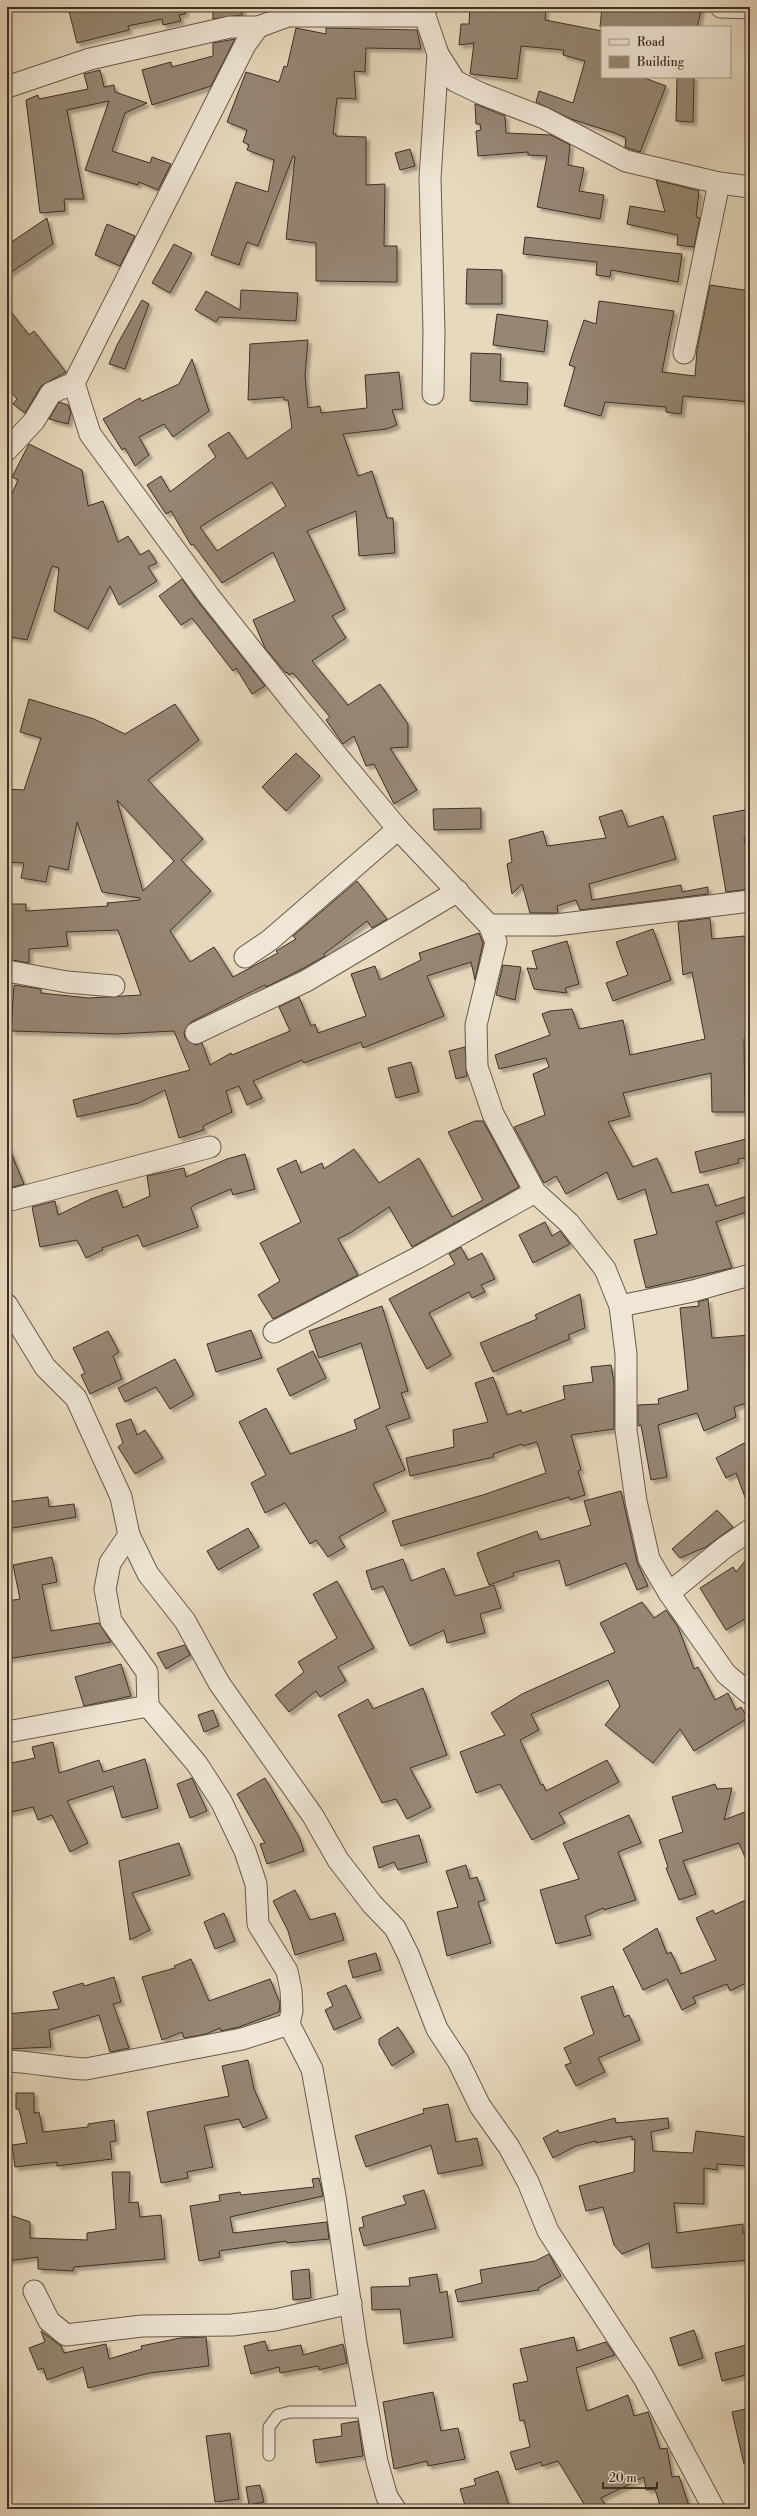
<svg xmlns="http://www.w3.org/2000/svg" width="757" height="2516" viewBox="0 0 757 2516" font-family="'Libre Bodoni',serif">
<defs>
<filter id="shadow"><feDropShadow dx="3.5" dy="3.5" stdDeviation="1" flood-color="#0004"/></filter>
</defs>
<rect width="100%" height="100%" fill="#e7d9be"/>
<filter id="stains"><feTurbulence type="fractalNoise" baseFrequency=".005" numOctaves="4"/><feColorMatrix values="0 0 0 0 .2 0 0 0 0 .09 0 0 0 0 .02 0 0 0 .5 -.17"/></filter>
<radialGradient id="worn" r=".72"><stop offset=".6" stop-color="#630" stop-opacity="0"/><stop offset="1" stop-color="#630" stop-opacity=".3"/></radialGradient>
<g fill="#968775" stroke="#3e2f25" fill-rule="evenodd" filter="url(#shadow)">
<path d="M68,7H185V14L179,15L181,21L163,25L162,19L128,26L129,30L77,43Z"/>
<path d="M213,7H242V15L213,19Z"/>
<path d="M470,7H509L546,10L545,20L602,31V77H642L666,86L640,152L625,147L626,138L615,133L571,119L536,102L539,91L573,103L585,61L563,55L564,50L521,46L517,79L470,74L474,43L459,45L461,24H469Z"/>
<path d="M602,7L639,10V7H702L697,27H600Z"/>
<path d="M296,28L326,34V28L417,30L421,49L366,48L365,72L354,71L356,99L337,98L333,134H336V136L366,137V185L385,184L384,246H397V282L316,281V243L286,239L295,157L293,156L258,246L247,242L239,265L211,255L236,182L268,192L274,160L247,150L249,145L243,142L247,130L227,122L246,72L279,82L284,66L287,67Z"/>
<path d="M235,39L211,86L152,105L142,70L171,62L172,67L213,56V43Z"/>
<path d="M100,70L104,87L114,85L115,92L147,103L125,113L112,151L150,163L152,157L171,164L158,190L139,182L138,185L85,170L109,101L67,110L84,199H64L65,211L40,213L26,100L38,95L39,99L88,89L84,74Z"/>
<path d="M677,77H694L693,122L676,121Z"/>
<path d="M475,104L505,116L506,133L551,135L570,145L568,165L584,168L579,191L604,195L600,219L537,207L547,156L528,155V152L478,156L476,131L481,130L480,124H476Z"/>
<path d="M410,149L415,166L400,170L395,153Z"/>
<path d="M656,180L699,191L696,217L700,218L694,247L677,245L678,235L627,224L630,206L665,212Z"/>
<path d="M47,218L53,244L7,275V245Z"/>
<path d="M107,224L135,236L120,266L95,255Z"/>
<path d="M525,237L682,254L678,282L611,270L610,277L596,275L597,262L523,254Z"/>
<path d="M174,244L192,253L170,293L152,283Z"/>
<path d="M467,269L502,270V304H466Z"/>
<path d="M710,285L750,291V402L683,396L681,414L666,412V407L605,402L601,416L564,406L575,367L569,365L584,320L596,324L599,301L674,311L662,372L695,376L697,350Z"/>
<path d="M241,290L298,293L296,321L219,317L216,322L195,310L206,291L240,310Z"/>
<path d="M142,300L149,304L125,369L109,364L117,345Z"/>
<path d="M7,307L29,335L34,331L66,372L41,386L25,413L13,404L17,399L7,387Z"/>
<path d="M497,314L548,321L544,352L493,345Z"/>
<path d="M308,340L305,376L308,408L320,406L321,413L367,408L365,375L399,372L403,409L392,410L397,425L387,429L343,434L358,476L372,471L387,518H393L395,553L359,556L356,511L307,531L345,609L332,616L346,638L312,661L348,705L380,684L408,724V747L390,748L417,790L394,804L374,764L366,766L354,736L343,744L326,720L330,717L293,673L289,675L287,672L286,673L265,648L253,620L295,601L273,552L222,583L193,544L191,545L171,511L166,514L147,485L161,476L170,492L216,457L208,445L229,432L247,459L292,428L288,400H284V397L248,400L250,344ZM272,482L286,506L217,551L200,527Z"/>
<path d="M471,353L501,354L500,381L528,383L527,405L470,401Z"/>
<path d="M192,359L209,411L173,437L164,424L139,437L149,455L135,466L125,448L122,450L103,419L140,398L142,401L179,384Z"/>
<path d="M59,402L68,405L71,413L68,424L49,419Z"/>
<path d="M29,444L82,470L88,506L103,501L118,542L128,536L140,555L149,550L157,563L148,567L157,581L119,605L110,586L88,629L54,611L59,568L52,566L27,640L7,636V505L18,480L12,477Z"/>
<path d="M182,579L199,603L265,686L252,694L236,668L233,671L192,618L181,625L159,596Z"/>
<path d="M29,699L94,719L125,734L175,704L199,740L148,780L203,839L181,860L211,891L170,931L190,962L214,947L233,977L278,953L276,951L296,939L293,936L357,881L387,919L372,928L367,921L324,954L325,956L300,970L266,987L265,985L191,1022L184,1032L185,1038L195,1045L202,1043L210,1065L231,1053L232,1055L290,1031L279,1007L299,997L311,1026L315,1024L318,1033L366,1016L351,974L375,966L380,980L421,960L419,953L479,933L483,943L475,980L471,962L427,976L444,1016L363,1048L361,1042L304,1063L302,1060L253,1081L262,1098L247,1105L239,1086L226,1091L232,1112L203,1126L204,1130L179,1138L165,1090L139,1103L77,1117L73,1100L190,1070L174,1031L115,1034L11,1031L14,985L41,989V993L89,998L141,995L118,930L66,932L68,946L29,949V963L7,959V904H26V911L108,906L107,903L140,900V898L102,892L77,822L68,870L49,866L46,882L21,878L24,863L7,862V789L24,790L41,738L20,732ZM117,800L174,861L143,891Z"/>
<path d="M296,753L320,776L286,811L262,787Z"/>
<path d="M481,808V829L434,830L433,809Z"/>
<path d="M750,809V836L744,838L750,867V889L726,892L713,816Z"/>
<path d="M622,810L628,827L663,816L676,859L589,884L592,900L681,885L682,892L708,887V894L580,910L576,900L557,906L558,913H530L522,884L512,894L507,864L512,862L509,840L543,831L547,846L606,838L599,817Z"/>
<path d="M710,918L712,939L745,936L750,984V1038L744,1039L745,1112H712L711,1073L623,1093L630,1116L608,1122L633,1167L657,1158L672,1193L708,1184L716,1206L750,1195V1211L716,1222L732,1268L646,1288L634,1240L657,1234L645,1189L618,1200L607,1172L566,1194L556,1176L544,1183L514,1127L545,1115L533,1074L549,1067L546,1058L499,1069L495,1055L550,1035L542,1014L550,1011L572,1009L579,1029L623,1020L630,1055L705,1039L692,972L683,975L678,922Z"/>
<path d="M653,929L671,980L613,1001L606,983L628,975L616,942Z"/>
<path d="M567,941L579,984L565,988L567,993L534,989L527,968L537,969L532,951Z"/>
<path d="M503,965L521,967L515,1000L496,995Z"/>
<path d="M465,1047L467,1076L456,1079L449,1051Z"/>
<path d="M411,1062L419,1092L396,1098L388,1068Z"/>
<path d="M475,1121H483L519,1187L412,1247L389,1207L350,1233L338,1239L358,1275L273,1319L258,1295L280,1281L260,1243L301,1222L277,1169L296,1160L301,1173L322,1163L324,1169L354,1149L379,1183L419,1158L452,1217L483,1200L448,1132Z"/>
<path d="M750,1138V1157L738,1159L739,1163L700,1173L695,1152Z"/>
<path d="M7,1143L24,1184L7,1189Z"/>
<path d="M245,1154L255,1189L233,1195L231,1189L194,1205L191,1208L198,1227L143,1247L138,1235L102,1248L103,1250L86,1258L77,1240L40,1247L32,1207L55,1201L58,1215L91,1199L117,1190L123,1208L150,1196L147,1176L184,1168L186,1177L227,1159Z"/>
<path d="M545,1222L552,1236L560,1231L570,1244L533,1263L519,1235Z"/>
<path d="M461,1247L468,1260L482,1253L495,1279L481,1285L485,1292L472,1298L469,1292L429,1313L451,1355L427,1369L389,1299L455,1264L449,1254Z"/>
<path d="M580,1294L585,1328L568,1335L570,1339L493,1372L480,1343L537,1319L535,1315Z"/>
<path d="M708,1299L712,1338L750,1335V1402L734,1407L736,1417L704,1431L697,1413L658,1425L667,1477L651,1480L641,1425L638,1426V1405L659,1404L658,1399L688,1390L680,1308L699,1306L698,1302Z"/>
<path d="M382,1306L408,1391L401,1393L410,1418L386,1426L405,1470L373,1484L386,1511L339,1537L345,1547L328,1557L316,1540L310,1544L285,1503L265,1513L251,1483L266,1475L239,1422L266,1408L290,1454L357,1429L354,1420L380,1408L361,1343L319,1358L309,1331Z"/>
<path d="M251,1330L262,1358L216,1372L207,1344Z"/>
<path d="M108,1331L119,1352L113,1356L122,1379L90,1394L81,1375L85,1373L73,1348Z"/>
<path d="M313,1351L326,1378L290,1396L277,1369Z"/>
<path d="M175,1359L194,1395L170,1409L156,1387L125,1402L118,1388Z"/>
<path d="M611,1365L614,1382V1429L571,1435L581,1470L578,1471L585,1495L570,1500L569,1497L401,1546L392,1521L486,1494L546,1473L537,1442L523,1446L522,1444L493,1454L494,1457L410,1476L406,1458L454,1447L453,1430L488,1422L475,1383L493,1377L507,1415L521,1410L522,1413L565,1399L563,1386L593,1382L591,1367Z"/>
<path d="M131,1419L137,1435L145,1430L163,1458L135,1474L118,1447L123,1443L116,1424Z"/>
<path d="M750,1440V1507L749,1508L736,1473L726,1478L716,1458Z"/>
<path d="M621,1491L637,1562L648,1586L637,1590L626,1563L566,1586L559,1560L513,1573L514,1576L489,1585L477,1553L537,1531L540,1540L591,1525L584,1501Z"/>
<path d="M48,1497L49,1507L74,1504L76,1517L7,1529V1502Z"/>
<path d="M717,1510L733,1527L706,1547L680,1558L672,1549Z"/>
<path d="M248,1528L259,1547L218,1570L207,1551Z"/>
<path d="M750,1555V1616L726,1630L700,1588L733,1567L736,1572Z"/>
<path d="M52,1557L57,1582L42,1585L51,1631L99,1623L111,1642L7,1659V1601L20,1599L13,1565Z"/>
<path d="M403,1559L411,1581L444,1568L455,1596L494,1585L501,1608L480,1614L485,1633L447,1643L444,1630L410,1646L383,1586L372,1590L366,1571Z"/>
<path d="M337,1581L374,1648L338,1667L346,1681L320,1697L316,1691L289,1712L275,1695L304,1672L298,1662L337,1638L313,1594Z"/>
<path d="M642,1602L654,1618L666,1610L678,1627L694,1669L698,1667L715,1700L728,1693L736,1710L741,1707L748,1718L694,1751L680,1729L653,1763L605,1725L620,1706L608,1680L531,1714L539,1730L520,1740L541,1785L543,1784L546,1791L607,1760L619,1782L559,1813L565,1823L532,1840L500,1784L476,1793L460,1752L505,1735L491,1713L522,1694L615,1652L600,1623Z"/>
<path d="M185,1645L190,1655L166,1669L157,1653Z"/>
<path d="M121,1664L131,1696L84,1706L75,1677Z"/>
<path d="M423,1688L447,1755L410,1768L431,1807L407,1819L396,1799L382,1803L338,1715L368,1699L373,1709Z"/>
<path d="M213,1710L219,1726L204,1732L198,1715Z"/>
<path d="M53,1742L59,1773L99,1760L103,1772L145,1759L158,1808L122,1818L113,1786L67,1801L88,1843L70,1852L52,1815L38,1820L33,1807L7,1813V1764L35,1758L32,1747Z"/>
<path d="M192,1778L207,1811L190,1818L177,1784Z"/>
<path d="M265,1778L299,1837L304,1851L267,1864L260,1844L265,1843L237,1794Z"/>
<path d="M715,1784L717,1789L732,1788L724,1820L750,1810V1869L739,1843L683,1861L696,1894L679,1900L666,1868L668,1867L659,1840L683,1832L672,1797Z"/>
<path d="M629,1815L641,1843L618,1852L636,1900L604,1910L603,1908L585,1916L591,1935L556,1944L540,1890L579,1879L563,1843Z"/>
<path d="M419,1835L427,1862L398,1870L394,1862L379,1868L373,1847Z"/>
<path d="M179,1843L190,1875L132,1893L150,1930L130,1940L119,1861Z"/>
<path d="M466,1865L470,1879L477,1877L485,1900L478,1902L491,1943L447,1956L437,1912L458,1907L446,1871Z"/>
<path d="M295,1890L310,1920L335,1913L344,1940L295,1955L288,1931L273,1901Z"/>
<path d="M750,1898V1981L730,1991L727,1984L693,1997L696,2003L682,2010L667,1979L643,1990L623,1949L657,1928L667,1954L671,1952L681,1974L716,1960L696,1918L713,1910L715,1914Z"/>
<path d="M224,1913L235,1941L215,1949L204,1922Z"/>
<path d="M376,1953L381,1970L353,1978L348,1961Z"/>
<path d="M191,1959L209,2001L270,1979L280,2003L279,2012L239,2027L221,2031L220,2028L206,2034L184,2038L182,2032L162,2040L142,1977L175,1968L174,1966Z"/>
<path d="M114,1977L121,2002L113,2004L129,2048L110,2052L99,2015L49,2030L51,2047L7,2049V2014L59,2009L53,1992L83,1983L84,1986Z"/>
<path d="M346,1985L361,2018L334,2030L325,2010L333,2006L327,1993Z"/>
<path d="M613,1986L624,2017L629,2015L640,2040L598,2058L605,2072L576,2086L565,2065L571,2063L564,2048L594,2034L581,1997Z"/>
<path d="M398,2027L414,2052L392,2066L379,2044V2039Z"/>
<path d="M248,2060L254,2089L267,2118L243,2128L239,2119L204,2126L213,2167L187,2172L188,2178L161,2183L147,2112L229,2096L222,2066Z"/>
<path d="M16,2093H34V2113L39,2112L43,2132L88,2127V2124L114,2120L116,2141L110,2142L112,2159L57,2166V2162L15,2167L12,2145L27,2143L19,2109H16Z"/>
<path d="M448,2104L456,2142L477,2138L483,2165L438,2174L431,2145L366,2167L355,2136L424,2113L423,2109Z"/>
<path d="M615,2118L616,2123L668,2118L669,2128L651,2132L653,2151L693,2153L696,2131L748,2137L747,2166L717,2164V2170L704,2168V2204L674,2203L677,2233L743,2224V2233H750V2260L652,2268L649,2243L622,2254L614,2245L603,2207L586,2211L579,2186L634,2172L635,2139L632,2140V2136L596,2143V2141L576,2146L553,2158L543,2138L558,2130L559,2133Z"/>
<path d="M112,2172H130L129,2203L138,2202L140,2217L161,2215L165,2259L74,2267L73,2271L38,2269V2257L7,2261V2214L30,2222V2238L87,2240V2233L116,2229Z"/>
<path d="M319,2178L323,2196L230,2217L233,2233L327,2222L329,2239L287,2243L286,2241L219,2251L220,2257L199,2261L190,2206L220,2201L219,2195L240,2192L241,2195L314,2187L312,2179Z"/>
<path d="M424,2190L436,2228L364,2246L359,2228L364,2227L362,2217L406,2204L403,2196Z"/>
<path d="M549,2254L561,2276L538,2288L539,2290L458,2302L455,2290L482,2283L480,2270L535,2261Z"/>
<path d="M309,2269L311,2298L293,2300L291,2271Z"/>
<path d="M437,2274L440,2293L447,2291L453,2337L404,2344L400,2309L372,2310L371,2287L410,2286L409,2278Z"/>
<path d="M694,2330L703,2358L679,2366L670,2338Z"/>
<path d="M41,2331L61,2346L64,2353L106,2344L109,2359L142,2349L141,2346L180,2338L206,2337L209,2366L150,2373L88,2388L83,2367L47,2380L43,2368L38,2370L29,2348L45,2342Z"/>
<path d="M574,2337L577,2351L606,2342L615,2355L576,2368L587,2411L628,2395L634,2416L648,2412L660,2449L667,2448L672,2477L679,2476L690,2509H661L655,2489L646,2490L644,2477L601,2498L608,2509H587L558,2461L542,2466L541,2462L516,2470L510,2452L530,2447L524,2420L520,2421L513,2384L528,2381L520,2349Z"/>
<path d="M265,2341L268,2351L301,2345L303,2355L343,2344L347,2363L319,2370L318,2366L280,2373L279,2367L251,2374L244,2346Z"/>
<path d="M750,2344V2374L722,2381L715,2353Z"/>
<path d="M433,2392L441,2431L458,2428L465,2459L428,2466L427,2461L394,2469L383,2402Z"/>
<path d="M750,2408V2464H744L732,2412Z"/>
<path d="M358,2421L363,2456L316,2463L313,2440L342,2436L341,2424Z"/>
<path d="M230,2433L239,2499L215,2502L206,2436Z"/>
<path d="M498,2471L510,2509H466L460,2489L476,2485L474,2479Z"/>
<path d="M260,2485L264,2502L249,2505L246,2487Z"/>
</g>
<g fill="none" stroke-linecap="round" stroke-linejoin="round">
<g stroke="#685a4b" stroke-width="13">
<path id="lane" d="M269,2455V2427L278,2415L290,2412H368"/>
</g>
<g stroke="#685a4b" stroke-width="23">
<g id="street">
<path d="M425,7V16L438,54L455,81L482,94L544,118L626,161L719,183L750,187"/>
<path d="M721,7L750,8"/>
<path d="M7,87L90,59L230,27H258L288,16H425"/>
<path d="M684,353L719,183"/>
<path d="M74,383L90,434L209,596L296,706L398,829L489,925L496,942L476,1025L477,1067L493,1114L535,1192L569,1223L605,1269L620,1306L626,1354V1430L636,1501L649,1559L669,1593L726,1674L750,1694"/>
<path d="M433,394L434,331L430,178L438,54"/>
<path d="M7,450L34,421L51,393L74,383L245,45L258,27"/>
<path d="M489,925H556L750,901"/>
<path d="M245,957L270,940L398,829"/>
<path d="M7,971L67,982L114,986"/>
<path d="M196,1033L306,981L458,891"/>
<path d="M7,1201L210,1147"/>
<path d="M7,1305L45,1367L76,1398L121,1497L129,1535L148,1574L185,1621L219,1683L313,1816L338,1860L372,1904L395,1928L408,1954L437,2029L458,2061L480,2106L509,2147L528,2182L548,2231L644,2378L714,2509"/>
<path d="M620,1306L693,1291L750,1275"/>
<path d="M274,1332L417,1258L535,1192"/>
<path d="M129,1535L110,1563L105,1589L111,1621L147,1672L148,1706L197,1764L221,1801L245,1851L256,1884L258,1924L287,1971L291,1990L292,2011L289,2024L312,2069L335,2196L356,2343L377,2462L387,2497L395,2509"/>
<path d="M669,1593L724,1548L750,1530"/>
<path d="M7,1732L148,1706"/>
<path d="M7,2061C34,2062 59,2068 86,2069L242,2039L289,2024"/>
<path d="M34,2291L49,2321L66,2335L142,2326L232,2325L275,2320L351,2303"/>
</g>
</g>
<use href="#lane" stroke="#efe6d5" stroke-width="11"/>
<use href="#street" stroke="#efe6d5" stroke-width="21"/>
</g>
<rect width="757" height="2516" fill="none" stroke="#e7d9be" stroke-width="24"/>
<rect x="8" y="8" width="741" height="2500" fill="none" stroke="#3e2f25" stroke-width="2"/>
<rect x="12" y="12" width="733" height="2492" fill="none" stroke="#3e2f25"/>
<rect x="601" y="26" width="130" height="52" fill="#efe6d5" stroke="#a89d8f"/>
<rect x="609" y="39" width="20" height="6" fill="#efe6d5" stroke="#a89d8f"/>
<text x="637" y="46" font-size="12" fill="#3e2f25">Road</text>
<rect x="609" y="56" width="20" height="12" fill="#968775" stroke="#a89d8f"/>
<text x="637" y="66" font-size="12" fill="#3e2f25">Building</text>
<path d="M603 2482v6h54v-6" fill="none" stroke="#3e2f25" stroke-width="2"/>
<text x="609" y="2482" font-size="12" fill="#3e2f25" stroke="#efe6d5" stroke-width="3" paint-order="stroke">20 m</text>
<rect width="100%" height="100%" filter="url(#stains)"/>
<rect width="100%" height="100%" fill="url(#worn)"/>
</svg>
